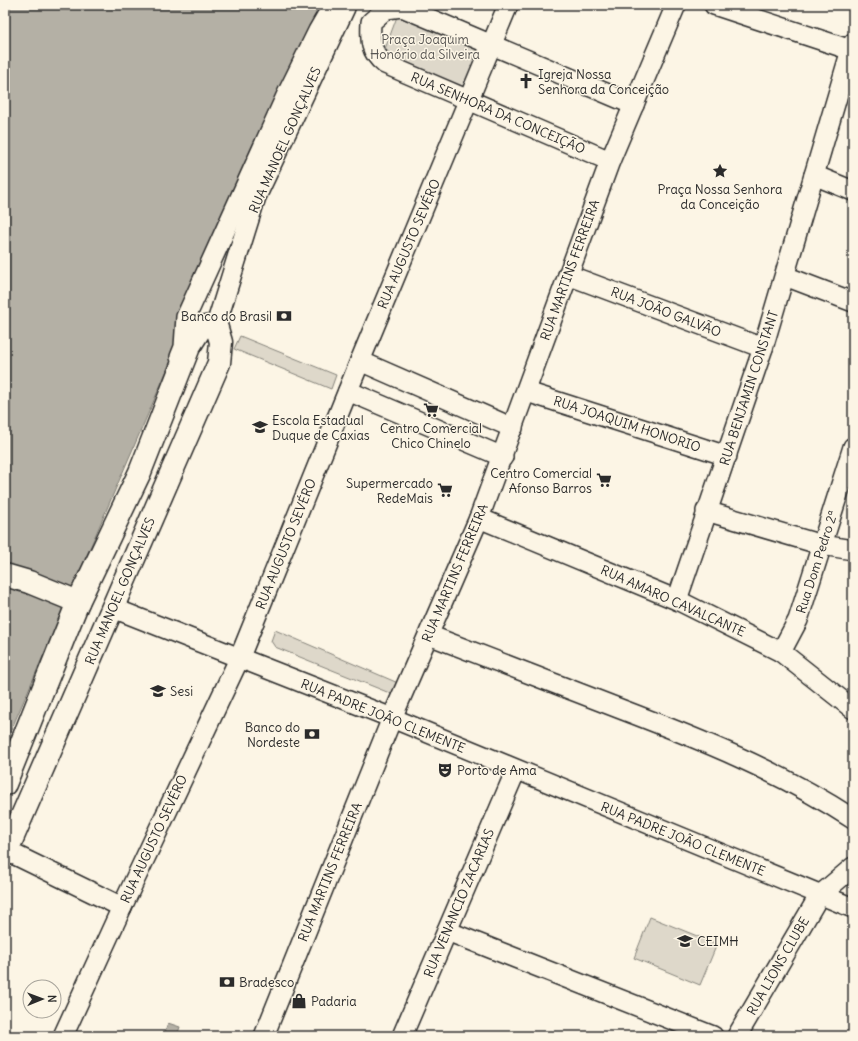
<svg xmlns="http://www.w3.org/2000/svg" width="858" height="1041" viewBox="0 0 858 1041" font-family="Delius,sans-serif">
<rect width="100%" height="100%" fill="#fcf5e5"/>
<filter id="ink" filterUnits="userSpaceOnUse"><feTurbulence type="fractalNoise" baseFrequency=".025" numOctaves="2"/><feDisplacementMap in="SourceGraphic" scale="8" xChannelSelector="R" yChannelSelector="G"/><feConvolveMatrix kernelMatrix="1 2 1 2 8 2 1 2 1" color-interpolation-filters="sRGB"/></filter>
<g filter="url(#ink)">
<g fill="#ded8ca" stroke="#84827a">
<path d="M398,14L484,49L464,89L386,54L385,49Z"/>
<path d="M240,336L336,375L331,389L234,349Z"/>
<path d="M275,630L398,683L392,694L275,647L271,641Z"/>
<path d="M650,917L717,944L700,985L634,958Z"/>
</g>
<g fill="#b4b0a5" stroke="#7d7b74">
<path d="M5,5H327L176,317L174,354L5,744Z"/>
<path d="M168,1023L180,1027L177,1036H164Z"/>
</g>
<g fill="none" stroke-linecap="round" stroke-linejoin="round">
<g stroke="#2b2b2b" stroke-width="22">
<g id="street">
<path d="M714,5L851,50"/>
<path d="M610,161L385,64C370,52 370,41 371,22L386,9L402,7L634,105"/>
<path d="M814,175L853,191"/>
<path d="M568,275L763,348"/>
<path d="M785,276L853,302"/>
<path d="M216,325L256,197L345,8"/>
<path d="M180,357L184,347L186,317L287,94L318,31L333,5"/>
<path d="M360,361L513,428"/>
<path d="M348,391L503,457"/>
<path d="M527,392L727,456"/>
<path d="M706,511L822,545L853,550"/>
<path d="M479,518L677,600L781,652L853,709"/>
<path d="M677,600L763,348L853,43"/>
<path d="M113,608L392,718L853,908"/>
<path d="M429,635C492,659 555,684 618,708C699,739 780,771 853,819"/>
<path d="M781,652L798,620L853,447"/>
<path d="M7,851L122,907"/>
<path d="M447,931L713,1036"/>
<path d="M63,1036L122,907L239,659L360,361L508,5"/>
<path d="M264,1036L392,718L479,518L610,161L676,5"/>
<path d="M402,1036L516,770"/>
<path d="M737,1036L819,896L853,867"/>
</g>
</g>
<g stroke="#2b2b2b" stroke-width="25">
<g id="secondary">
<path d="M5,575L29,582L78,602"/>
<path d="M5,784L78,602L140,472L189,347L201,328L216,325L221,342L219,363L5,855"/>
</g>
</g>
<use href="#street" stroke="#fcf5e5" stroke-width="19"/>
<use href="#secondary" stroke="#fcf5e5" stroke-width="22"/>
</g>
</g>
<defs>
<g id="church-bare" transform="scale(1.2)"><path d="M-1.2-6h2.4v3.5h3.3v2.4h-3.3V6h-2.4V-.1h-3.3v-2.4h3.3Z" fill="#2b2b2b" stroke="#fcf5e5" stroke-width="2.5" paint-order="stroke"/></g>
<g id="sight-bare" transform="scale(1.2)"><path d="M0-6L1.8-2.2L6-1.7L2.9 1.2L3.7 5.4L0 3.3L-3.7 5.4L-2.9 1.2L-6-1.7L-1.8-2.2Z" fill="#2b2b2b" stroke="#fcf5e5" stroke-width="2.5" paint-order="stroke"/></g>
<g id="bank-bare" transform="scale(1.2)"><path d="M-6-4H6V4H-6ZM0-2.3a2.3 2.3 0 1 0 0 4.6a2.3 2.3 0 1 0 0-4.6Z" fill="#2b2b2b" stroke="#fcf5e5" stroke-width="2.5" paint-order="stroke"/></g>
<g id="supermarket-bare" transform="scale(1.2)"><path d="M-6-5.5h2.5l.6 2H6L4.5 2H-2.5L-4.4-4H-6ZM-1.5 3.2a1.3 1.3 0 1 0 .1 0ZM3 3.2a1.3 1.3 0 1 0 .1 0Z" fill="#2b2b2b" stroke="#fcf5e5" stroke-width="2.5" paint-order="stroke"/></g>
<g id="school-bare" transform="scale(1.2)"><path d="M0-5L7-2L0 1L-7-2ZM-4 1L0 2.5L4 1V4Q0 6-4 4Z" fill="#2b2b2b" stroke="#fcf5e5" stroke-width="2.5" paint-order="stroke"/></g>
<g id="theatre-bare" transform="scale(1.2)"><path d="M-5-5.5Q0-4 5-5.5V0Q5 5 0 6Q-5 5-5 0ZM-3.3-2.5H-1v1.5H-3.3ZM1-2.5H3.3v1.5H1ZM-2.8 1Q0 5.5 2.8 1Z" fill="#2b2b2b" stroke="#fcf5e5" stroke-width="2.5" paint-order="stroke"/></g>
<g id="shop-bare" transform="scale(1.2)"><path d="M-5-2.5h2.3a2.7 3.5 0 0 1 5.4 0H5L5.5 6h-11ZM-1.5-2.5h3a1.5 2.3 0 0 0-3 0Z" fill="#2b2b2b" stroke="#fcf5e5" stroke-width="2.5" paint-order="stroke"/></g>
</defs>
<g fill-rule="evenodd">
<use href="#church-bare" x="526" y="81"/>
<use href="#sight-bare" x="720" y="171"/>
<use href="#bank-bare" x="284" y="316"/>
<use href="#supermarket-bare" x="431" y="410"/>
<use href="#school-bare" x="260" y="427"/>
<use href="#supermarket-bare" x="604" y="480"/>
<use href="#supermarket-bare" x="445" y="490"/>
<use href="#school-bare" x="158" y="691"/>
<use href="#bank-bare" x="312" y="734"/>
<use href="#theatre-bare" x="445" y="770"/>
<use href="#school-bare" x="685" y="941"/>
<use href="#bank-bare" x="227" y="982"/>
<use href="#shop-bare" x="299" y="1001"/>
</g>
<g text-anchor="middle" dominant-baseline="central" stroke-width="3" stroke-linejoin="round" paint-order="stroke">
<g font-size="13" fill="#585653" stroke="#fcf5e5">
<text x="425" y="39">Praça Joaquim<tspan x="425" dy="15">Honório da Silveira</tspan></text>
</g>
<g font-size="13" fill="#2b2b2b" stroke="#fcf5e5" text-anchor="start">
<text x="538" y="74">Igreja Nossa<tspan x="538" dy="15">Senhora da Conceição</tspan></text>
<text x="720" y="189" text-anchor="middle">Praça Nossa Senhora<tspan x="720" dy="15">da Conceição</tspan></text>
<text x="272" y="316" text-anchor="end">Banco do Brasil</text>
<text x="272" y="420">Escola Estadual<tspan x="272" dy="15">Duque de Caxias</tspan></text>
<text x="431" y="428" text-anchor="middle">Centro Comercial<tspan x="431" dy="15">Chico Chinelo</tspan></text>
<text x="592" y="473" text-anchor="end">Centro Comercial<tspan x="592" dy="15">Afonso Barros</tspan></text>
<text x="433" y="483" text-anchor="end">Supermercado<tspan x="433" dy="15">RedeMais</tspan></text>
<text x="170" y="691">Sesi</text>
<text x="300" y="727" text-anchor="end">Banco do<tspan x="300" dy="15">Nordeste</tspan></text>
<text x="457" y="770">Porto de Ama</text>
<text x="697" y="941">CEIMH</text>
<text x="239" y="982">Bradesco</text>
<text x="311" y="1001">Padaria</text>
</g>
<g font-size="13" fill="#2b2b2b" stroke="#fcf5e5">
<text transform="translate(498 113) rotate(23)">RUA SENHORA DA CONCEIÇÃO</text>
<text transform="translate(285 140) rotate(-66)">RUA MANOEL GONÇALVES</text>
<text transform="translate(409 244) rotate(-67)">RUA AUGUSTO SEVÉRO</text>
<text transform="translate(570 270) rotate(-70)">RUA MARTINS FERREIRA</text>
<text transform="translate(666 312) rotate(21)">RUA JOÃO GALVÃO</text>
<text transform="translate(749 388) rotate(-72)">RUA BENJAMIN CONSTANT</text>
<text transform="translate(627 424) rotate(18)">RUA JOAQUIM HONORIO</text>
<text transform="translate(286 544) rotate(-68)">RUA AUGUSTO SEVÉRO</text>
<text transform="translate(817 562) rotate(-72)">Rua Dom Pedro 2ª</text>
<text transform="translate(455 573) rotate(-67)">RUA MARTINS FERREIRA</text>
<text transform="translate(120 591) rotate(-67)">RUA MANOEL GONÇALVES</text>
<text transform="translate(673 601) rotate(24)">RUA AMARO CAVALCANTE</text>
<text transform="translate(383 716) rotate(22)">RUA PADRE JOÃO CLEMENTE</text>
<text transform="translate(154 839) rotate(-65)">RUA AUGUSTO SEVÉRO</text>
<text transform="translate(683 839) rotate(22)">RUA PADRE JOÃO CLEMENTE</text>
<text transform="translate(330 872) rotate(-68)">RUA MARTINS FERREIRA</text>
<text transform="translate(459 903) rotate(-67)">RUA VENANCIO ZACARIAS</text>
<text transform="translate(778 966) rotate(-60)">RUA LIONS CLUBE</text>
</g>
</g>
<rect width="858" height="1041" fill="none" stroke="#fcf5e5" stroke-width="20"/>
<rect x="10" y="10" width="838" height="1021" fill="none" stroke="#2b2b2b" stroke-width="1.5" filter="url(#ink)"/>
<g transform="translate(42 999) rotate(89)"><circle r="19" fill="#fcf5e5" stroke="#a8a49b"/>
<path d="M0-3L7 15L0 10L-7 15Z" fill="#2b2b2b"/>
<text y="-6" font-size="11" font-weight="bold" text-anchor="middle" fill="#2b2b2b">N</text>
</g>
</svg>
